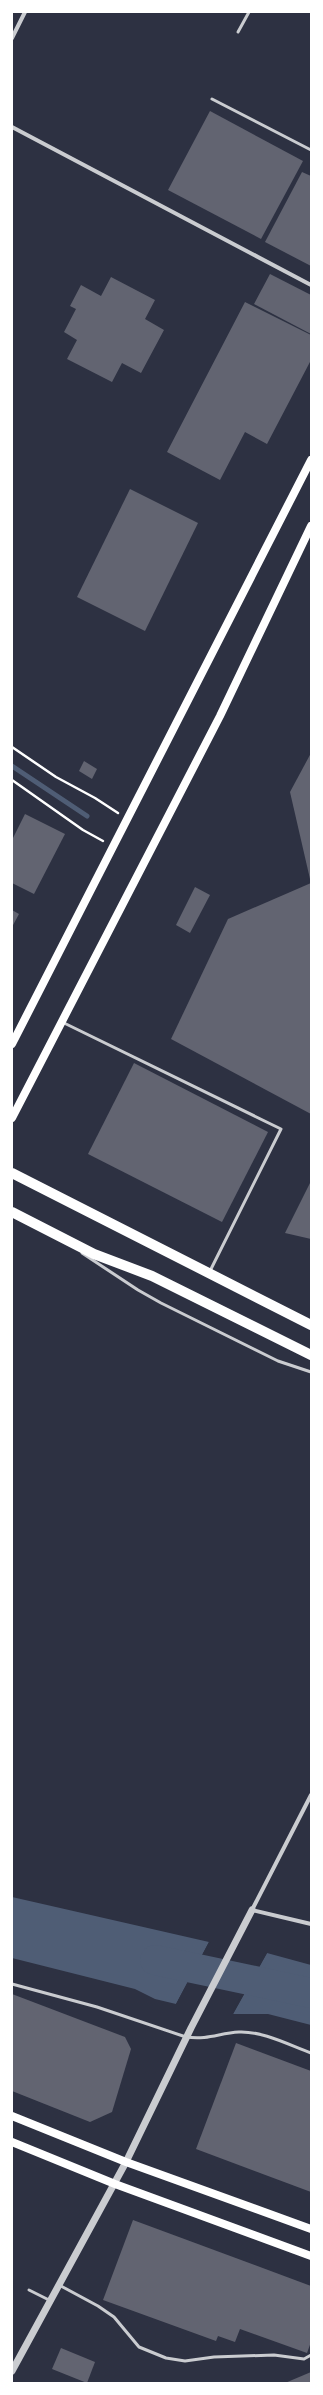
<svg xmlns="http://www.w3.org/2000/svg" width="323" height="2395" viewBox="0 0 323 2395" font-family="Manrope,sans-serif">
<rect width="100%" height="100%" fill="#2d3142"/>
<g fill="#4f5d75">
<path d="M12,1897L209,1942L176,2004L155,1999L135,1989L12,1958Z"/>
<path d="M267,1953L311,1965V2025L268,2014H233Z"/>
</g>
<g fill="#2d3142">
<path d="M209,1942H211L178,2004H176Z"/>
<path d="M265,1952L267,1953L233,2014H231Z"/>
</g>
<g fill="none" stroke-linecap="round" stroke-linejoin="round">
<path stroke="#4f5d75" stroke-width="5" d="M12,766L87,816"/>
<path stroke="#4f5d75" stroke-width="30" d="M155,1960L311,1993"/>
</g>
<g fill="#626471">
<path d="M210,111L303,161L261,239L168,190Z"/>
<path d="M302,172L311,176V266L265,242Z"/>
<path d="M270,274L311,295V334L254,304Z"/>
<path d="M111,277L155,300L145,319L164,330L141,373L122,363L112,382L67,359L77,340L64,332L76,309L70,306L81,285L101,296Z"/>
<path d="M245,302L311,335V360L267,444L245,432L220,480L167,452Z"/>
<path d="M130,489L198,523L145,631L77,597Z"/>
<path d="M311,753V879H310L290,792Z"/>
<path d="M84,761L97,769L92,779L79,771Z"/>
<path d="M25,814L65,834L34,894L12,883V840Z"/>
<path d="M311,883V1114L171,1039L228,919Z"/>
<path d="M195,887L210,895L190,933L176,925Z"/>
<path d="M12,910L19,914L12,927Z"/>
<path d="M134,1063L268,1132L222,1222L88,1154Z"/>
<path d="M311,1181V1239L285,1233Z"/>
<path d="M12,1994L125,2037L131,2049L112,2112L90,2122L12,2091Z"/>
<path d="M236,2043L311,2071V2192L196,2149Z"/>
<path d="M133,2220L311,2286V2342L307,2353L240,2329L235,2342L218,2336L216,2341L103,2300Z"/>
<path d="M61,2348L95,2362L87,2383L52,2369Z"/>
<path d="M311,2372V2383H285Z"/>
</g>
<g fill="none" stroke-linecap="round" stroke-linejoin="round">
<g stroke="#fff" stroke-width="2.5">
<path d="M12,747L56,777L95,798L118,813"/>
<path d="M12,780L83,830L103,841"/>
</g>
<g stroke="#caccd0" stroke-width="3">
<path d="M238,32L249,12"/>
<path d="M212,99L311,150"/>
<path d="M62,1022L281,1129L210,1271"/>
<path d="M82,1253L138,1290L161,1303L278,1361L311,1372"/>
<path d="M12,1984L97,2007L186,2037C209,2040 219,2033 239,2032C263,2031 289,2045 311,2053"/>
<path d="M59,2285L98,2306L114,2317L139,2347L166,2358L185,2361L214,2357L274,2355L304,2359L311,2355"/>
<path d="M29,2290L51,2301"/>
</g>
<g stroke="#caccd0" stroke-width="4">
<path d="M12,38L25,12"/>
<path d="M12,127L311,285"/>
<path d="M311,1795L252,1910L311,1924"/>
</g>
<path stroke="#caccd0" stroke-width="7" d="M12,2371L126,2162L191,2028L252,1910"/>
<g stroke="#fff" stroke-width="8">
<path d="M12,1044L311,460"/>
<path d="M12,1118L220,716L311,526"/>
<path d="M12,2116L126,2162L311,2229"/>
<path d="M12,2142L115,2184L311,2256"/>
</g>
<g stroke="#fff" stroke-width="10">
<path d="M12,1173L311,1325"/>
<path d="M12,1212L94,1254L152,1276L311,1355"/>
</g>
</g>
<rect width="323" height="2395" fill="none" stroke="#ffffff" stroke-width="26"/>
</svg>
